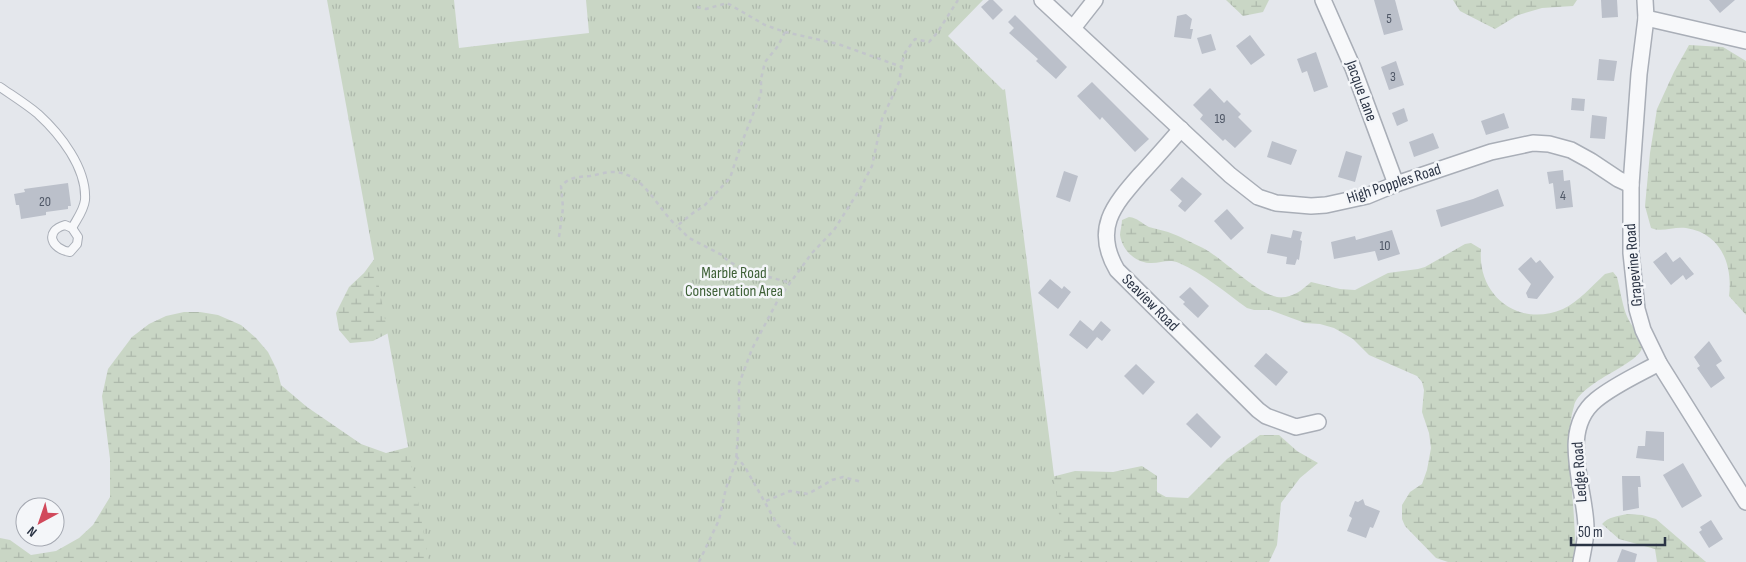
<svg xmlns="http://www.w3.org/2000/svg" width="1746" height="562" viewBox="0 0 1746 562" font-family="'Sofia Sans Condensed',sans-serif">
<defs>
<pattern id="wetland-marsh" width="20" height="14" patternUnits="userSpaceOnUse" patternTransform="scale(1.25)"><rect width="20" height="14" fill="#c9d6c5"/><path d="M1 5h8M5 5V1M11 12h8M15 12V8" fill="none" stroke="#adb8ab"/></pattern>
<pattern id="park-tufts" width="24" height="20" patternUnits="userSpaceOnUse" patternTransform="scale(1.25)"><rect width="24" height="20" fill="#c9d6c5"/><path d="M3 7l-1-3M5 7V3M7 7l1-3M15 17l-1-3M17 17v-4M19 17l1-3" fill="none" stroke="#adb8ab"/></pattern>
</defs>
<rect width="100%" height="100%" fill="#e4e7ec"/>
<g fill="url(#wetland-marsh)">
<path d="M1226,0H1269L1263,12L1243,16Z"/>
<path d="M1453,0H1577L1573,6L1542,8L1518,15L1495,29L1460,11Z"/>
<path d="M1689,45L1723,47L1746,61V315L1729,296C1733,265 1721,233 1686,228C1674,226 1662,233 1651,228L1645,206L1650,153L1657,109L1674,72Z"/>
<path d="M1129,217C1138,218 1141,223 1149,227C1155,229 1162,230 1168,232C1180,236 1192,243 1203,248C1225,260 1256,293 1277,297C1291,299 1301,291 1311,282L1340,289L1355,290L1388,273L1418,269L1425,267L1465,244L1471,243L1481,249C1477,296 1519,328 1563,309C1578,302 1592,286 1605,274L1613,272L1617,277C1620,289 1622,303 1626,314C1630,325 1640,334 1642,345C1645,363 1581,380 1574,406C1567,429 1569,454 1571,478C1573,506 1576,534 1575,562H1448L1436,558L1405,526L1402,519V505L1410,492L1422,484L1427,470L1431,448L1429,433L1422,412L1424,390L1422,382L1417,376L1369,355L1353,339L1334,328L1320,324L1305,323L1270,310H1254L1247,308C1226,293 1203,273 1179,263C1168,258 1160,264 1149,263C1135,262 1122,250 1120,235C1120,231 1122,225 1122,220Z"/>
<path d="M378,254L735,562H0V538L10,540L31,555L56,551L79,538L93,525L110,497V459L102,396L108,369L132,337L149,324L166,316L184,312H200L218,315L241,325L256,338L268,352L277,370L281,385L307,407L361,444L386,453L443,438L406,324L373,341L350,343L339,330L336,313L349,287L364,273Z"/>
<path d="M1260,435H1279L1297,451L1318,463L1300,478L1281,503L1277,545L1269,562H958L1044,479L1075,471L1113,472L1142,466L1157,476V492L1166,497L1188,498L1227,459Z"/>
<path d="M1627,514L1642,515L1656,519L1706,562H1657L1655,549L1619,539L1602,524C1608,517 1618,516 1627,514Z"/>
</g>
<path fill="url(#park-tufts)" d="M327,0H454L459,48L589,33L586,0H983L948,36L1003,90L1005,89L1065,562H429Z"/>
<g fill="#bbc0ca">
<path d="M989,0H993L1003,10L993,20L981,7Z"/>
<path d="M1374,0H1395L1403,30L1384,35Z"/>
<path d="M1601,0H1617L1618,17L1602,18Z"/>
<path d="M1709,0H1735L1720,13Z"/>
<path d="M1186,14L1192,19L1190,29H1193L1191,39L1174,37L1177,16Z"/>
<path d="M1015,15L1067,67L1056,79L1036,61L1038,59L1009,33L1014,28L1008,22Z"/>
<path d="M1211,34L1216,50L1202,54L1197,38Z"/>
<path d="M1250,35L1265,55L1251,65L1236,46Z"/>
<path d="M1316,52L1328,87L1314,92L1307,71L1302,73L1297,59Z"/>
<path d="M1599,59L1617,61L1614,81L1597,80Z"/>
<path d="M1396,61L1404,85L1389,90L1381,67Z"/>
<path d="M1092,82L1149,139L1135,152L1102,117L1100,120L1077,96Z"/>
<path d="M1210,88L1224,103L1227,100L1241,114L1238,117L1252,131L1235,148L1225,139L1223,141L1200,119L1203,115L1193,105Z"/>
<path d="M1572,98L1585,99L1584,111L1571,110Z"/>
<path d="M1404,108L1408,121L1397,126L1392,113Z"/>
<path d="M1504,113L1509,128L1486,135L1481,121Z"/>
<path d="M1592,115L1607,117L1605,139L1590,138Z"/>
<path d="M1433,133L1439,148L1414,157L1409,142Z"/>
<path d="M1272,141L1297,150L1291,165L1267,157Z"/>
<path d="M1346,151L1362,156L1355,182L1338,177Z"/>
<path d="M1563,170L1564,181L1570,180L1573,207L1556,209L1553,183L1549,184L1547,172Z"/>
<path d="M1064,171L1078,176L1070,202L1056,197Z"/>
<path d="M1182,177L1202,194L1185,212L1178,206L1182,201L1170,190Z"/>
<path d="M68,183L71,206H68V209L46,212V215L21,219L19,205H16L14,194L25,192L24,189Z"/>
<path d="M1498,189L1504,206L1441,227L1436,210L1473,199Z"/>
<path d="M1227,209L1244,228L1231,240L1214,221Z"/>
<path d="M1293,230L1302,232L1300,240L1302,241L1299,260L1297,259L1295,265L1286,264L1287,257L1267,253L1271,234L1291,238Z"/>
<path d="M1392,230L1400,254L1378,261L1375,251L1334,259L1331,242L1355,236L1356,240Z"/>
<path d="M1666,252L1673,262L1680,257L1694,274L1686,280L1683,275L1671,285L1653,262Z"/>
<path d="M1531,257L1536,263L1540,260L1554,277L1537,299L1528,298L1526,293L1531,284L1518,269Z"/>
<path d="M1050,279L1062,289L1064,286L1071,292L1058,309L1038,293Z"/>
<path d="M1190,287L1209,306L1198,318L1183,304L1185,302L1179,297Z"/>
<path d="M1080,320L1093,331L1101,321L1111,330L1102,341L1097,337L1087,349L1069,335Z"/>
<path d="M1709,341L1722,361L1716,365L1725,378L1711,388L1697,368L1700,366L1694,357Z"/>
<path d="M1266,353L1288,372L1276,386L1254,366Z"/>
<path d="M1136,364L1155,382L1143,395L1124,376Z"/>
<path d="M1197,413L1221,437L1211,448L1186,424Z"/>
<path d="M1646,431L1664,432V461L1636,458L1638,446H1645Z"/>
<path d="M1683,463L1702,496L1682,508L1663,475Z"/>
<path d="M1622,476H1640L1641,487H1638L1639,508L1623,511Z"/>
<path d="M1363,499L1365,505L1380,511L1373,528L1370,527L1366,538L1347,531L1352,518L1349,516L1355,501L1358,502Z"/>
<path d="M1711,520L1723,539L1709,548L1699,532L1702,530L1700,527Z"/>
<path d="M1622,549L1637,554L1635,562H1617Z"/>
</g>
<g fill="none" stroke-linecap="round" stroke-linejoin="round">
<g stroke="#a9aeb7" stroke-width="10">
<g id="lane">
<path d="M0,87C13,96 26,104 38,114C60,134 87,168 85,200C84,210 77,219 72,228"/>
<path d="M65,225L72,228L78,237L77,244L70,252C51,249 44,231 65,225Z"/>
</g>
</g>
<g stroke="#a9aeb7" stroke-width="18">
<g id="street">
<path d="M1042,0L1230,175L1258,197L1276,203L1311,206L1326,205L1367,196L1396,184L1491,152L1533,143L1549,144L1571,150L1591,161L1618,179L1631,185"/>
<path d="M1323,0L1353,68L1396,184"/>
<path d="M1645,0L1646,18L1639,74L1631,185V253L1637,309L1643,330L1659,363L1746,502"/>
<path d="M1646,18L1746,41"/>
<path d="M1073,28L1095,0"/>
<path d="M1181,129C1167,145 1154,160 1140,175C1113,206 1093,229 1117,270L1258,410L1266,416L1296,427L1318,422"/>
<path d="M1581,562C1583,551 1586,539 1586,528C1586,489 1558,431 1596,400C1614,385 1639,374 1659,363"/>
</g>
</g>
<g stroke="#c2c5cb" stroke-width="2.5" stroke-dasharray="4 4" stroke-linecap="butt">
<path d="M697,7L706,9L727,3L765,25L785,32L838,44L902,67"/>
<path d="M785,32L778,46L765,62L761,79V94L742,142L730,178L704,206L693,213L677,226L689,238L722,255L728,261L747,271L791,283"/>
<path d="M559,237L563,208L561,186C570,177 578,177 590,176C597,175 605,172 613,172C644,172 657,209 677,226"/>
<path d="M736,456L745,467L777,524L796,545"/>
<path d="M766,501L790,491L808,494L832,480L843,477L862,482"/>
<path d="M699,562L719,520L726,488L736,462L739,419V384L752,349L779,298L812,253L834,230L860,189L872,166L882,119L899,82L904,54L915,39L929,42L937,33L958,0"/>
</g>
<use href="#lane" stroke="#f7f8fa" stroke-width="8"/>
<use href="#street" stroke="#f7f8fa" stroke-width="15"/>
</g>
<g text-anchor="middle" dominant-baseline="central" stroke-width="5" stroke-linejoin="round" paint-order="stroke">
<g font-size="14" fill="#4f5766">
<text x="1389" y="18">5</text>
<text x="1393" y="76">3</text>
<text x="1220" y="118">19</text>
<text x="1563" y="195">4</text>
<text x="45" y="201">20</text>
<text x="1385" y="245">10</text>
</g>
<g font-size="16" fill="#2b3445" stroke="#f4f6f9">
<text transform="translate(1361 91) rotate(70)">Jacque Lane</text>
<text transform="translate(1394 184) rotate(-18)">High Popples Road</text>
<text transform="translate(1634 265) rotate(-95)">Grapevine Road</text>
<text transform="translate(1150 303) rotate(45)">Seaview Road</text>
<text transform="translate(1580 472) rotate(-94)">Ledge Road</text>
</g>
<g font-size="16" fill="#3f6138" stroke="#f4f6f9">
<text x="734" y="273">Marble Road<tspan x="734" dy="18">Conservation Area</tspan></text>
</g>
</g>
<g transform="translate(40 522) rotate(220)"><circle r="24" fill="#f4f6f9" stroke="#a4a8b1"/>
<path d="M0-4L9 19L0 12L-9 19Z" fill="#d1495b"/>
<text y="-8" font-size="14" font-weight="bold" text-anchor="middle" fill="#2b3445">N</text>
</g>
<path d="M1571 537v8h94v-8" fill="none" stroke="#2b3445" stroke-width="2.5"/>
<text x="1578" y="537" font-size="15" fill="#2b3445" stroke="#f4f6f9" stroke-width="4" paint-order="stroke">50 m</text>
</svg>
